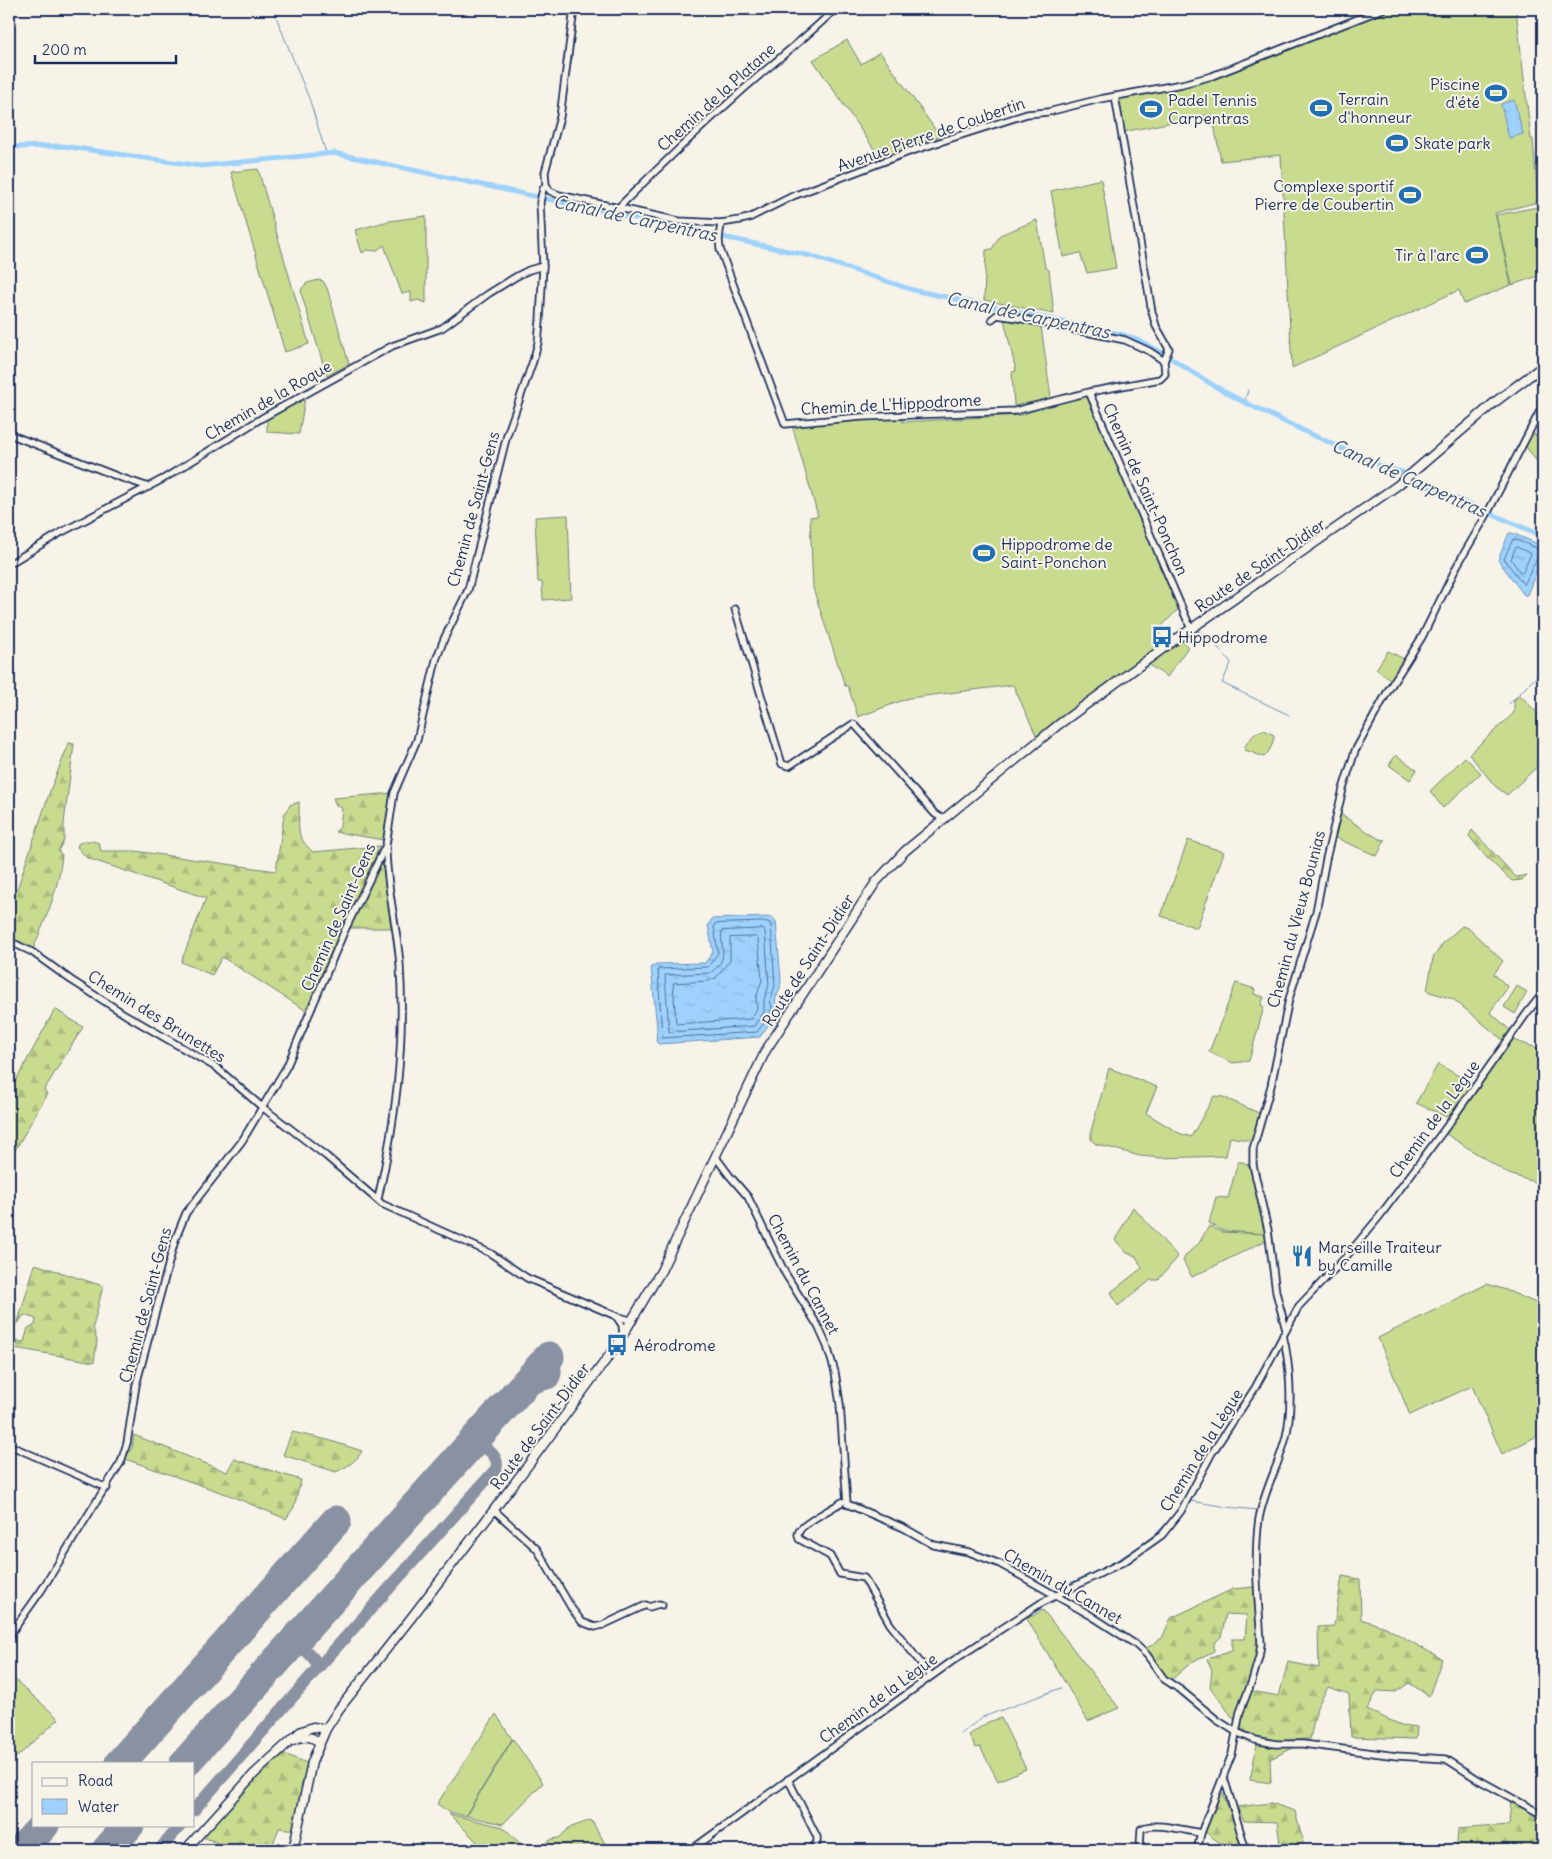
<svg xmlns="http://www.w3.org/2000/svg" width="1552" height="1859" viewBox="0 0 1552 1859" font-family="Delius,sans-serif">
<defs>
<pattern id="forest-firs" width="22" height="20" patternUnits="userSpaceOnUse" patternTransform="scale(1.25)"><rect width="22" height="20" fill="#c9db8f"/><path d="M5 1l3.5 6h-7zM16 11l3.5 6h-7z" fill="#acbc7e"/></pattern>
<pattern id="water-ripples" width="26" height="14" patternUnits="userSpaceOnUse" patternTransform="scale(1.25)"><rect width="26" height="14" fill="#9ed2fc"/><path d="M2 4q2-2 4 0t4 0M15 11q2-2 4 0t4 0" fill="none" stroke="#88b5da"/></pattern>
</defs>
<rect width="100%" height="100%" fill="#f7f3e8"/>
<filter id="ink" filterUnits="userSpaceOnUse"><feTurbulence type="fractalNoise" baseFrequency=".02" numOctaves="2"/><feDisplacementMap in="SourceGraphic" scale="10" xChannelSelector="R" yChannelSelector="G"/><feConvolveMatrix kernelMatrix="1 2 1 2 8 2 1 2 1" color-interpolation-filters="sRGB"/></filter>
<g filter="url(#ink)">
<g fill="#c9db8f" stroke="#728576">
<path d="M1386,9H1516L1531,139H1533L1538,202L1495,213L1511,285L1464,304L1459,290L1292,368L1281,155L1221,161L1212,114L1123,132L1117,99L1180,86L1275,54Z"/>
<path d="M847,40L861,64L880,52L940,136L880,158L813,60Z"/>
<path d="M258,169L309,344L285,352L231,172Z"/>
<path d="M1101,179L1116,268L1087,273L1080,253L1063,257L1051,191Z"/>
<path d="M1543,206V290L1538,276L1512,285L1496,215Z"/>
<path d="M426,216V303L418,300L411,302V292L402,294L384,245L376,251L367,250L362,253L355,230L389,221Z"/>
<path d="M1037,220L1045,267L1049,270L1054,314L984,300L986,250L992,249L1000,235Z"/>
<path d="M319,280L323,281L327,288L349,364L327,376L301,293L302,288L307,283Z"/>
<path d="M1004,319L1041,326L1051,398L1014,406L1012,372L1016,371Z"/>
<path d="M1081,395L1087,397L1093,408L1181,606L1162,626L1157,641L1161,645L1037,737L1013,685L909,698L858,717L848,686H845L813,588L810,517L818,516L792,425L835,421L901,418L903,422L1021,415Z"/>
<path d="M305,398L299,434L267,432V419L271,416Z"/>
<path d="M1531,431L1543,443V470L1524,444Z"/>
<path d="M568,515L571,598L543,600L542,582H538L535,517Z"/>
<path d="M1182,640L1188,647L1167,677L1148,664Z"/>
<path d="M1388,651L1404,659L1392,681L1376,669Z"/>
<path d="M1520,695L1543,719V761L1507,795L1495,786L1469,754L1514,713V700Z"/>
<path d="M1264,730L1274,735C1274,742 1269,753 1264,757L1245,750V746C1250,739 1255,731 1264,730Z"/>
<path d="M1396,755L1417,770L1410,780L1389,765Z"/>
<path d="M1465,757L1481,773L1443,808L1430,791Z"/>
<path d="M1340,814L1379,839L1385,840L1377,856L1334,837Z"/>
<path d="M1188,840L1224,852L1197,928L1161,916Z"/>
<path d="M1462,926L1468,928L1503,961L1494,974L1508,987L1490,1012L1510,1030L1503,1040L1453,999L1427,991L1433,958L1444,942Z"/>
<path d="M1236,983L1255,989L1254,994L1264,997L1261,1005L1264,1007L1249,1061L1233,1063L1209,1052Z"/>
<path d="M1517,986L1527,992L1515,1014L1504,1007Z"/>
<path d="M1513,1040L1543,1050V1185L1509,1174L1446,1134Z"/>
<path d="M1438,1064L1475,1085L1451,1119L1416,1103Z"/>
<path d="M1109,1068L1157,1087L1146,1113L1179,1133L1191,1137L1214,1096L1223,1097L1261,1114L1253,1141L1230,1137L1226,1156L1161,1158L1140,1156L1096,1144L1091,1140V1131Z"/>
<path d="M1238,1162H1243L1252,1167L1267,1234L1223,1231L1209,1223L1216,1197L1228,1198Z"/>
<path d="M1133,1207L1178,1257L1158,1280H1151L1118,1306L1111,1292L1142,1268L1136,1256L1127,1253L1115,1240Z"/>
<path d="M1209,1226L1222,1232L1267,1234V1240L1192,1277L1183,1261L1186,1255L1199,1243Z"/>
<path d="M1487,1284L1506,1290L1543,1306V1433L1502,1454L1472,1386L1410,1415L1378,1338Z"/>
<path d="M1043,1610L1119,1708L1088,1721L1027,1619Z"/>
<path d="M13,1678L59,1719L9,1764V1679Z"/>
<path d="M496,1714L512,1739L465,1816L449,1812L437,1804Z"/>
<path d="M1001,1718L1026,1769L998,1781L980,1747L976,1748L969,1735L988,1722Z"/>
<path d="M513,1739L543,1783L503,1824L466,1816Z"/>
<path d="M449,1814L503,1827L527,1850H485Z"/>
<path d="M591,1820L609,1850H536L552,1839L559,1838L569,1828Z"/>
</g>
<g fill="url(#forest-firs)" stroke="#728576">
<path d="M69,743L74,744L64,823V840L58,851L62,855C59,889 46,918 33,949L9,938V913L50,791Z"/>
<path d="M393,793L384,840L335,832L340,827L342,808L336,805L333,798Z"/>
<path d="M299,802C300,827 293,834 313,852L380,846L308,1012L222,957L212,975L181,962L206,898L87,858L77,847L78,844C84,840 92,840 99,843L101,851H135L276,871L284,815L290,805Z"/>
<path d="M1472,830L1516,877L1527,875L1522,880L1512,881L1487,858L1469,836Z"/>
<path d="M381,863L384,868L393,928H349Z"/>
<path d="M55,1009L83,1027L44,1090L47,1094L9,1161V1093Z"/>
<path d="M35,1264L103,1286L93,1327L97,1341L94,1362L15,1348L16,1341L24,1342L28,1328L35,1325L36,1319L24,1315L17,1325Z"/>
<path d="M292,1432L328,1440L362,1451C356,1462 348,1466 336,1472L283,1455Z"/>
<path d="M134,1435L227,1472L234,1459L301,1480L294,1507L286,1519L229,1495L125,1459L132,1448Z"/>
<path d="M1342,1576L1360,1579L1361,1619L1385,1627L1442,1659L1429,1696L1409,1683L1396,1692L1377,1691L1367,1710L1401,1725L1417,1727L1416,1739L1351,1737L1349,1694L1328,1687L1317,1707L1310,1739L1276,1741L1243,1733L1240,1728L1245,1701L1251,1691L1279,1696L1288,1662L1319,1668L1318,1627L1334,1626Z"/>
<path d="M1254,1587L1257,1597L1259,1643L1253,1672L1236,1722L1210,1687L1212,1670L1207,1659L1232,1651V1639H1245L1247,1615L1226,1614L1221,1637L1214,1643V1651L1192,1662L1171,1680L1166,1677L1145,1649L1162,1638L1171,1618L1233,1589Z"/>
<path d="M1257,1744L1297,1746L1270,1759L1271,1783L1250,1780Z"/>
<path d="M282,1753L307,1763L296,1830L279,1828L271,1850H233L203,1837L238,1797Z"/>
<path d="M1221,1790L1235,1824L1241,1850H1222L1224,1846L1204,1831Z"/>
<path d="M1511,1800L1543,1817L1534,1850H1438L1457,1844L1458,1829L1509,1825Z"/>
<path d="M1271,1803L1295,1811L1305,1850H1281L1277,1822L1244,1821L1237,1807Z"/>
</g>
<g fill="url(#water-ripples)" stroke="#6a91bd">
<path d="M1514,100L1523,134L1509,138L1501,104Z"/>
<path d="M1509,533H1512L1543,546V555L1527,595H1524L1498,560Z"/>
<path d="M772,917L776,921L781,980L780,988L775,1001L777,1005L774,1017L760,1037L658,1044L656,1041L657,1029L651,967L656,964L705,963L713,952L708,925L712,919Z"/>
</g>
<g fill="none" stroke-linecap="round" stroke-linejoin="round">
<g stroke="#4f709d" stroke-width="1">
<path d="M1517,547L1531,554L1523,572H1520L1511,559L1515,549Z"/>
<path d="M1543,550L1513,539L1504,559L1524,585L1537,558L1543,556"/>
<path d="M768,922L771,925L775,986L770,1000L772,1007L770,1015L757,1032L662,1038L658,969L708,967L718,953L714,927L715,924Z"/>
<path d="M763,929L765,931L769,985L764,1000V1012L754,1026L669,1032L665,975L710,973C731,958 719,949 722,931Z"/>
<path d="M756,937L758,939L762,980L756,998L757,1009L750,1019L676,1024L673,983L708,981L716,978L730,960V938Z"/>
</g>
<g stroke="#6a91bd" stroke-width="1">
<path d="M273,9L310,101L326,153"/>
<path d="M1245,401L1248,390"/>
<path d="M1197,629L1196,630L1213,642L1230,661L1231,663L1222,683L1289,715"/>
<path d="M1509,704L1543,670"/>
<path d="M1176,1512L1181,1505"/>
<path d="M1165,1536L1179,1520L1191,1501L1227,1507L1257,1510"/>
<path d="M1130,1561L1156,1543"/>
<path d="M1055,1590C1097,1571 1139,1553 1171,1519"/>
<path d="M1064,1595L1125,1564"/>
<path d="M1028,1617L1056,1599"/>
<path d="M960,1734L983,1717L1061,1688"/>
</g>
<path stroke="#9ed2fc" stroke-width="5" d="M9,147L62,146L201,166L334,153L811,256L913,290L1120,334C1158,345 1189,372 1223,391C1269,416 1318,437 1365,459L1384,467L1402,472L1410,479L1543,536"/>
<g stroke="#8991a3" stroke-width="12">
<path d="M514,1394L552,1382C558,1373 557,1363 546,1360"/>
<path d="M301,1633C294,1650 318,1653 317,1669"/>
<path d="M286,1650L294,1646L303,1648"/>
<path d="M194,1810L317,1669L496,1469C501,1456 484,1447 475,1439"/>
<path d="M159,1850L181,1825"/>
</g>
<g stroke="#8991a3" stroke-width="31">
<path d="M120,1763L336,1521"/>
<path d="M185,1763L549,1357"/>
<path d="M21,1850L44,1825"/>
<path d="M107,1850L129,1825"/>
</g>
<g stroke="#1b2f5e" stroke-width="9">
<g id="street">
<path d="M546,185L550,191L559,195L679,221L721,223L740,220L749,218L793,196L906,153L958,136L1027,114L1048,112L1100,99L1182,84L1212,76L1383,9"/>
<path d="M618,208C659,167 702,126 746,87C775,61 807,37 835,9"/>
<path d="M721,223L719,240L720,249L785,424L861,417L1015,411L1089,392L1160,379L1165,374L1164,361L1169,349L1156,326L1152,312L1115,96"/>
<path d="M992,319L997,315L1018,318L1125,340L1149,351L1164,361"/>
<path d="M1089,392L1191,629"/>
<path d="M9,434L119,477L149,487"/>
<path d="M9,564L62,532L163,479L262,418L392,346L442,328L488,294L517,276L529,270L543,266"/>
<path d="M735,609L782,764L789,766L853,724L855,725L935,814L943,819"/>
<path d="M9,941L32,952L71,980L126,1015L217,1068L262,1107L326,1156L382,1204L490,1253L527,1278L616,1316L633,1321"/>
<path d="M715,1156L729,1175L748,1197L785,1273L818,1326L827,1346L835,1372L840,1404L847,1504L904,1528L934,1545L969,1552L1000,1564L1090,1615L1135,1644L1147,1655L1164,1679L1182,1691L1217,1720L1236,1732L1255,1740L1276,1744H1303L1397,1756L1446,1759L1479,1780L1543,1815"/>
<path d="M378,1199C396,1120 405,1046 400,965C397,925 386,887 386,847"/>
<path d="M616,1316L622,1325L623,1334"/>
<path d="M1286,1330L1276,1292L1268,1230L1253,1165V1149L1271,1086L1289,999L1316,912L1326,859L1343,789L1355,751L1389,689L1422,637L1458,564L1486,516L1543,405"/>
<path d="M9,1445L107,1488"/>
<path d="M842,1502C833,1508 805,1522 800,1530C797,1534 798,1535 799,1539L830,1556L840,1574L864,1578L890,1624L931,1676"/>
<path d="M494,1510L537,1549L572,1609L582,1622L595,1627L603,1625L646,1605L649,1607L659,1604L662,1605"/>
<path d="M9,1636L41,1591L121,1462L127,1443L136,1385L175,1240L186,1213L242,1141L287,1066L344,932L386,845L394,793L417,740L436,660L444,639L468,590L507,435L533,361L538,343L540,321L543,266L540,202L543,189L546,185L545,172L560,117L574,9"/>
<path d="M1224,1778L1246,1850"/>
<path d="M788,1779L817,1837V1843L810,1850"/>
<path d="M691,1850L951,1662L1041,1603L1125,1561L1162,1535L1181,1511L1212,1453L1255,1388L1299,1306L1345,1258L1379,1217L1450,1122L1527,1013L1543,993"/>
<path d="M1137,1850L1140,1847L1141,1829C1154,1821 1186,1831 1201,1833"/>
<path d="M1197,1850L1201,1833L1232,1754L1240,1712L1252,1681L1259,1657L1261,1644C1259,1603 1253,1560 1259,1519C1264,1490 1279,1465 1286,1437C1293,1407 1290,1364 1283,1335"/>
</g>
</g>
<g stroke="#1b2f5e" stroke-width="11">
<g id="secondary">
<path d="M293,1740C303,1736 310,1735 319,1742"/>
<path d="M185,1850L254,1774L300,1732L313,1727L326,1729"/>
<path d="M293,1850L312,1762L326,1729L339,1709L411,1618L529,1464L617,1345L661,1271L766,1050L876,882L905,851L1058,725L1165,647L1398,485L1495,402L1543,366"/>
</g>
</g>
<use href="#street" stroke="#f7f3e8" stroke-width="5.5"/>
<use href="#secondary" stroke="#f7f3e8" stroke-width="8"/>
</g>
</g>
<defs>
<g id="stadium-bare" transform="scale(1.725)"><path d="M0-5a6.5 5 0 1 0 0 10a6.5 5 0 1 0 0-10ZM-3.5-1.8h7v3.6h-7Z" fill="#1f6fb2" stroke="#f7f3e8" stroke-width="2.5" paint-order="stroke"/></g>
<g id="bus-bare" transform="scale(1.725)"><path d="M-5-6H5V4H4V6H2V4H-2V6H-4V4H-5ZM-3.5-4V0h7V-4ZM-3.5 1.2v1.5H-2V1.2ZM2 1.2v1.5H3.5V1.2Z" fill="#1f6fb2" stroke="#f7f3e8" stroke-width="2.5" paint-order="stroke"/></g>
<g id="restaurant-bare" transform="scale(1.725)"><path d="M-5-6h1v4h1v-4h1v4h1v-4h1v5L-1.5 .5V6h-2V.5L-5-1ZM5-6V6H3V1.5H1.5Q1.5-4 5-6Z" fill="#1f6fb2" stroke="#f7f3e8" stroke-width="2.5" paint-order="stroke"/></g>
</defs>
<g fill-rule="evenodd">
<use href="#stadium-bare" x="1496" y="93"/>
<use href="#stadium-bare" x="1321" y="108"/>
<use href="#stadium-bare" x="1151" y="109"/>
<use href="#stadium-bare" x="1397" y="143"/>
<use href="#stadium-bare" x="1410" y="195"/>
<use href="#stadium-bare" x="1477" y="255"/>
<use href="#stadium-bare" x="984" y="553"/>
<use href="#bus-bare" x="1162" y="637"/>
<use href="#restaurant-bare" x="1302" y="1256"/>
<use href="#bus-bare" x="617" y="1345"/>
</g>
<g text-anchor="middle" dominant-baseline="central" stroke-width="4" stroke-linejoin="round" paint-order="stroke">
<g font-size="16" fill="#1b2f5e" stroke="#f7f3e8" text-anchor="start">
<text x="1480" y="84" text-anchor="end">Piscine<tspan x="1480" dy="18">d'été</tspan></text>
<text x="1338" y="99">Terrain<tspan x="1338" dy="18">d'honneur</tspan></text>
<text x="1168" y="100">Padel Tennis<tspan x="1168" dy="18">Carpentras</tspan></text>
<text x="1414" y="143">Skate park</text>
<text x="1394" y="186" text-anchor="end">Complexe sportif<tspan x="1394" dy="18">Pierre de Coubertin</tspan></text>
<text x="1460" y="255" text-anchor="end">Tir à l'arc</text>
<text x="1001" y="544">Hippodrome de<tspan x="1001" dy="18">Saint-Ponchon</tspan></text>
<text x="1178" y="637">Hippodrome</text>
<text x="1318" y="1247">Marseille Traiteur<tspan x="1318" dy="18">by Camille</tspan></text>
<text x="634" y="1345">Aérodrome</text>
</g>
<g font-size="16" fill="#1b2f5e" stroke="#f7f3e8">
<text transform="translate(716 97) rotate(-42)">Chemin de la Platane</text>
<text transform="translate(931 134) rotate(-19)">Avenue Pierre de Coubertin</text>
<text transform="translate(268 400) rotate(-30)">Chemin de la Roque</text>
<text transform="translate(891 404) rotate(-3)">Chemin de L'Hippodrome</text>
<text transform="translate(1146 489) rotate(66)">Chemin de Saint-Ponchon</text>
<text transform="translate(473 509) rotate(-75)">Chemin de Saint-Gens</text>
<text transform="translate(1260 565) rotate(-34)">Route de Saint-Didier</text>
<text transform="translate(338 917) rotate(-66)">Chemin de Saint-Gens</text>
<text transform="translate(1296 919) rotate(-75)">Chemin du Vieux Bounias</text>
<text transform="translate(808 960) rotate(-57)">Route de Saint-Didier</text>
<text transform="translate(157 1016) rotate(32)">Chemin des Brunettes</text>
<text transform="translate(1434 1119) rotate(-54)">Chemin de la Lègue</text>
<text transform="translate(804 1274) rotate(62)">Chemin du Cannet</text>
<text transform="translate(145 1305) rotate(-75)">Chemin de Saint-Gens</text>
<text transform="translate(540 1426) rotate(-53)">Route de Saint-Didier</text>
<text transform="translate(1201 1450) rotate(-58)">Chemin de la Lègue</text>
<text transform="translate(1063 1586) rotate(30)">Chemin du Cannet</text>
<text transform="translate(878 1698) rotate(-36)">Chemin de la Lègue</text>
</g>
<g font-size="18" font-style="italic" fill="#35507e" stroke="#f7f3e8">
<text transform="translate(635 218) rotate(12)">Canal de Carpentras</text>
<text transform="translate(1028 315) rotate(12)">Canal de Carpentras</text>
<text transform="translate(1409 478) rotate(24)">Canal de Carpentras</text>
</g>
</g>
<rect width="1552" height="1859" fill="none" stroke="#f7f3e8" stroke-width="30"/>
<rect x="15" y="15" width="1522" height="1829" fill="none" stroke="#1b2f5e" stroke-width="2" filter="url(#ink)"/>
<rect x="32" y="1762" width="162" height="65" fill="#f7f3e8" stroke="#9fa5b1"/>
<rect x="42" y="1778" width="25" height="8" fill="#f7f3e8" stroke="#9fa5b1"/>
<text x="78" y="1786" font-size="15" fill="#1b2f5e">Road</text>
<rect x="42" y="1799" width="25" height="15" fill="url(#water-ripples)" stroke="#9fa5b1"/>
<text x="78" y="1812" font-size="15" fill="#1b2f5e">Water</text>
<path d="M35 55v8h141v-8" fill="none" stroke="#1b2f5e" stroke-width="2.5"/>
<text x="42" y="55" font-size="15" fill="#1b2f5e" stroke="#f7f3e8" stroke-width="4" paint-order="stroke">200 m</text>
</svg>
